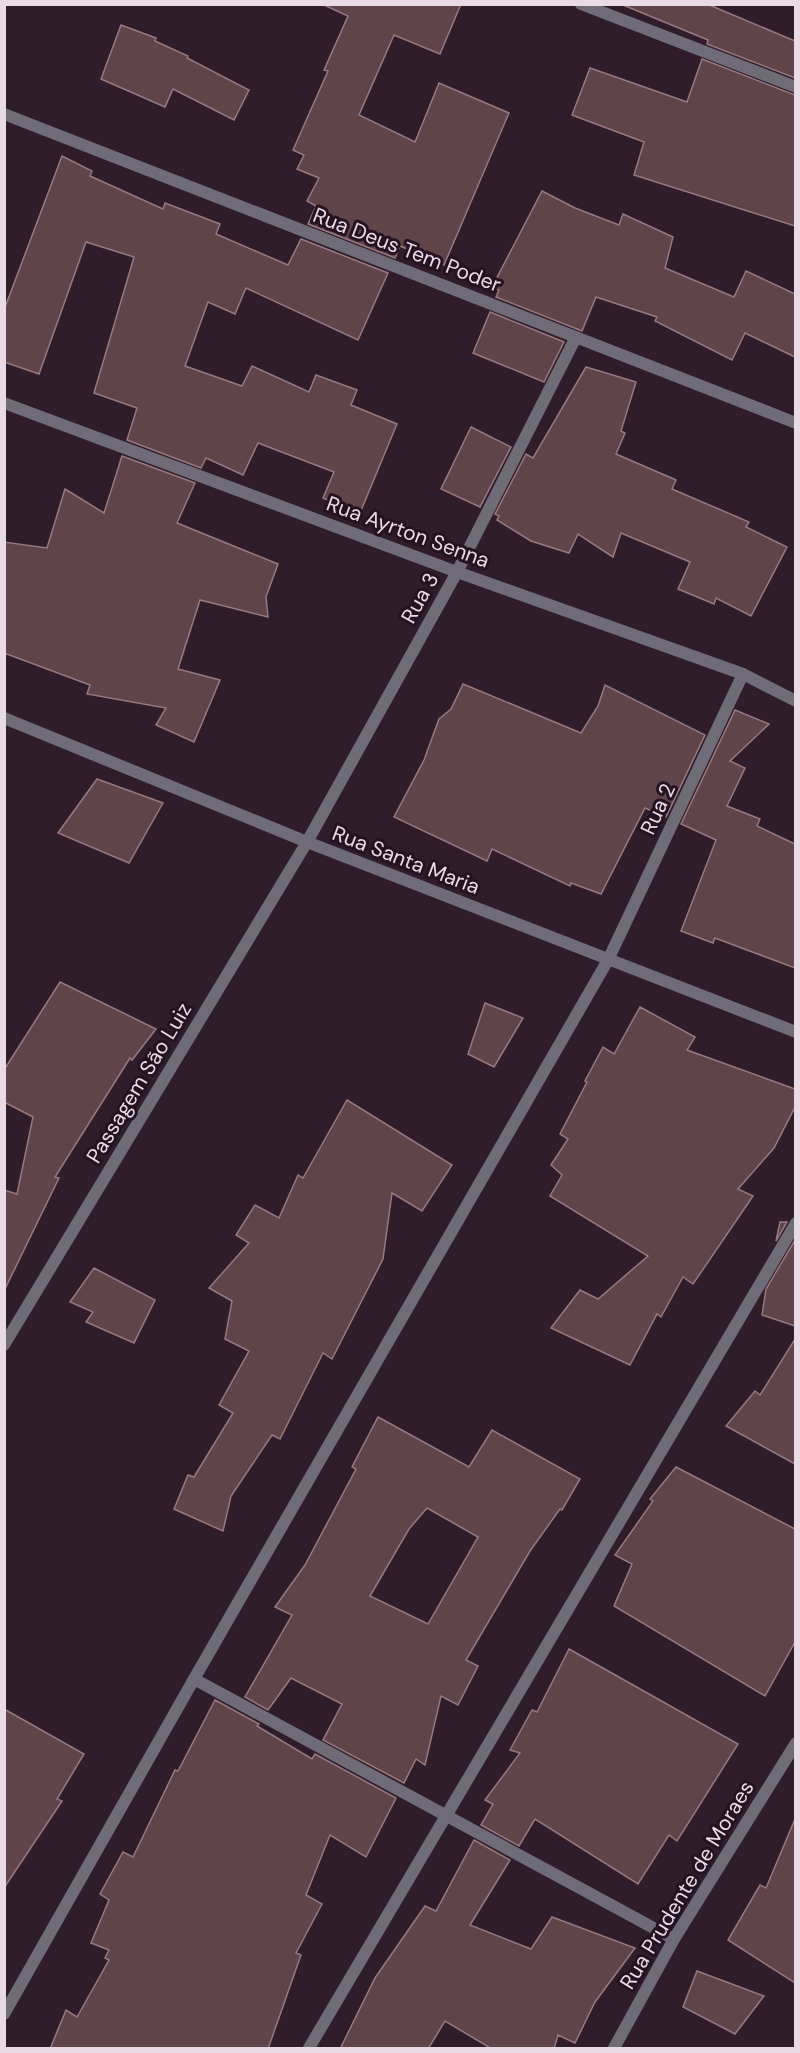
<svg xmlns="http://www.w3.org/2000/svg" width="800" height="2053" viewBox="0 0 800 2053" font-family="'DM Sans',sans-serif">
<rect width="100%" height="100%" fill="#2f1d2c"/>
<g fill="#5f444a" stroke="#987980" stroke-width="1.5" fill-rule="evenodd">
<path d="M322,4H461L440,54L394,35L359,115L415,142L439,83L509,113L444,265L400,246L395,258L308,224L316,206L307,201L319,178L297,169L304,155L293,150L328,71L324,70L348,16Z"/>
<path d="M707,4L795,41V78L707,44L708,40L623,5Z"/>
<path d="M121,25L156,38L155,41L188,56L187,58L249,90L234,120L173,89L165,107L101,79Z"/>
<path d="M702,59L795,95V226L634,175L644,142L572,115L590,68L687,102Z"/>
<path d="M62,156L92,171L90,176L163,209L165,203L220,224L216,234L288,265L301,239L388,273L358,340L246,288L235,314L208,302L185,366L242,386L252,366L309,392L316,375L357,390L351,405L397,424L360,513L323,498L334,472L258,443L243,475L206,458L201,468L127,440L137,408L94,393L134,257L86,242L39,374L4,362V310Z"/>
<path d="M542,191L575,208L619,225L623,214L673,237L665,268L734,297L746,271L795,294V357L745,333L732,360L655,321L657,317L596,297L582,331L496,297L499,290L492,287Z"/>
<path d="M490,312L564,342L544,382L473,353Z"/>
<path d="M586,367L636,382L621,431L625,433L616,454L676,480L672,489L749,522L746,527L787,547L751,616L716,598L714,604L678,589L690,562L621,533L613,557L578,534L569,553L531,541L497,520L499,516L495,514L526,454L533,458Z"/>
<path d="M471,427L511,447L480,507L441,489Z"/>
<path d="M122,456L195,483L177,523L278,564L266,597L268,617L200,600L178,669L220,680L194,742L156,725L166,708L87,694L90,685L4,653V542L47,548L65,489L104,513Z"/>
<path d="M463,684L581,733L598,706L605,685L705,735L666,817L645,808L601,894L571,883L570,886L492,849L487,861L394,817L424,760L439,719L451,709Z"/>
<path d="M735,710L769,724L730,761L745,768L727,806L760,819L757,826L795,844V968L715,938L713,943L681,931L716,840L681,824Z"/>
<path d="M97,779L163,803L129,863L58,833Z"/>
<path d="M60,982L156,1029L132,1060L130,1058L55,1177L59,1178L4,1291V1190L17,1194L33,1117L4,1102V1070Z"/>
<path d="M485,1003L523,1018L494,1067L468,1054Z"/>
<path d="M640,1007L695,1037L687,1050L795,1089V1107L774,1148L738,1189L753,1196L693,1284L683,1277L661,1317L657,1314L630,1365L551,1328L580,1290L598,1299L648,1256L550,1196L562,1175L551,1165L568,1139L560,1134L587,1082L585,1081L603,1047L614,1054Z"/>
<path d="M347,1100L452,1165L422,1211L392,1193L383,1259L332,1359L323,1353L280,1439L272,1435L231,1496L223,1531L174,1509L188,1475L194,1477L233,1413L219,1405L249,1351L225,1339L232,1301L209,1288L249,1243L236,1235L255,1205L279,1218L298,1175L303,1178Z"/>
<path d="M780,1222H787L776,1241Z"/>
<path d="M795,1240V1326L762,1315L766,1289Z"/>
<path d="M94,1268L155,1300L134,1343L86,1322L93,1312L70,1302Z"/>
<path d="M795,1339V1464L726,1426L755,1391L760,1395Z"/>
<path d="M378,1417L469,1467L492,1430L580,1479L562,1510L560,1509L530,1551L466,1660L478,1666L458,1705L441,1696L425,1765L416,1759L404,1783L323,1740L342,1704L291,1678L268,1710L245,1697L292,1615L275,1607L305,1565L356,1469L352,1467ZM427,1508L478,1537L428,1624L370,1596L409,1529Z"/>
<path d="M676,1467L795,1529V1642L765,1696L614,1606L632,1564L615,1555L653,1501L650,1499Z"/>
<path d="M569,1649L738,1744L677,1841L669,1835L638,1884L535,1819L519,1846L481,1825L493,1804L485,1800L520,1753L510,1750L532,1710L537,1712Z"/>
<path d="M215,1700L259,1724L257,1726L312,1759L315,1754L396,1798L366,1857L330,1835L306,1895L322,1904L296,1953L301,1955L268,2049H50L66,2010L77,2017L109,1960L105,1958L109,1950L91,1943L109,1900L100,1894L123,1852L133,1857L175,1770L178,1771Z"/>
<path d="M4,1709L84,1754L57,1799L62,1801L4,1888Z"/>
<path d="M795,1819V1983L728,1940L760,1885L766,1888Z"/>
<path d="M474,1840L510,1860L470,1925L531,1949L552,1917L635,1948L595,2002L575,2043L558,2035L554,2049H492L445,2021L428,2049H340L375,1978L425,1906L436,1911Z"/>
<path d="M697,1971L764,1996L735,2034L683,2007Z"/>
</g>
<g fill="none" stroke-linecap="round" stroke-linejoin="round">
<g stroke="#6f6b77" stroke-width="12">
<path d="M581,4L796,87"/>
<path d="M4,114L796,423"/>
<path d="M4,403L457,572L743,674L796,701"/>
<path d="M4,718L307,842L796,1032"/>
<path d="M4,1345L307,842L457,572L576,337"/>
<path d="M194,1679L674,1939"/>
<path d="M4,2014L194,1679L608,960L743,674"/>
<path d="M309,2048L796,1223"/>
<path d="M614,2048L674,1939L796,1743"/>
</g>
</g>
<g text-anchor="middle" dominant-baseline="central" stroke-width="6" stroke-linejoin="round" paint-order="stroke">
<g font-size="21" fill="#e8dbe6" stroke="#251323">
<text transform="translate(407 250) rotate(21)">Rua Deus Tem Poder</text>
<text transform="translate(408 532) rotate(20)">Rua Ayrton Senna</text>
<text transform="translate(420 598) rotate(-61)">Rua 3</text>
<text transform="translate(658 809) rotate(-65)">Rua 2</text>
<text transform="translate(406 860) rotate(21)">Rua Santa Maria</text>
<text transform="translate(139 1083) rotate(-59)">Passagem São Luiz</text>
<text transform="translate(687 1885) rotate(-59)">Rua Prudente de Moraes</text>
</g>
</g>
<rect width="800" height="2053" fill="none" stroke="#e8dbe6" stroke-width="12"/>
</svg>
